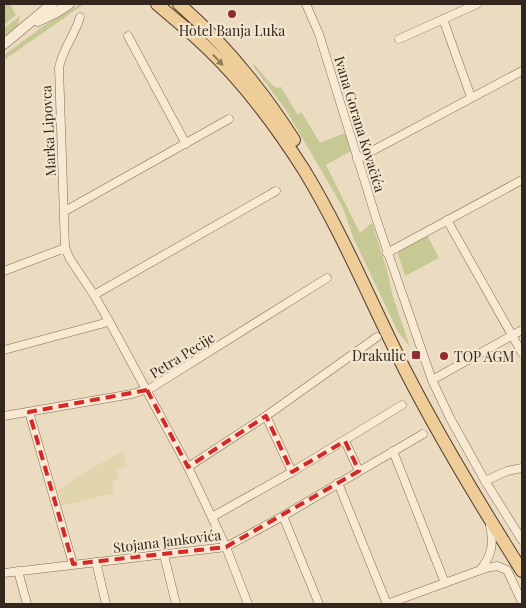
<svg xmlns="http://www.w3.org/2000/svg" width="526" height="608" viewBox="0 0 526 608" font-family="'Playfair Display',serif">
<rect width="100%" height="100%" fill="#ebdbc0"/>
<path fill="#e1d5ad" d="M123,451L127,467L117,470L119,479L112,481L114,493L61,506L58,491L78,476Z"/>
<g fill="#c6c994">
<path d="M10,4L16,15L4,25V6Z"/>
<path d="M81,4H84L4,60V55L45,25Z"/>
<path d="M20,16L18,26L4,37V28Z"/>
<path d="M254,64L272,85L277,88L281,87L297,114L302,113L320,143L345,133L351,151L326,165L360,233L372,223L387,270L393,297L410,347L398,332L353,237L343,208L286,110L253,66Z"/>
<path d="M427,235L439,258L405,276L398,254L400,249Z"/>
</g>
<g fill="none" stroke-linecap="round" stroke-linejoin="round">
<g stroke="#836c59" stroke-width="9">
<g id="minor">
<path d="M306,4L319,34L377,221L432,380L450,418L485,481L522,540"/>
<path d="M443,19L471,97"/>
<path d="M128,36L186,144"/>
<path d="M399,39L477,4"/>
<path d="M357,159L522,71"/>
<path d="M65,211L229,119"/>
<path d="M447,220L522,353"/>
<path d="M65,248L59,68C62,50 75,35 80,17"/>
<path d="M387,253L522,180"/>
<path d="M4,271L65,248L70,259L94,295L109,321L188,467L226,547L248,604"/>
<path d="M94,295L276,191"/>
<path d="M4,350L101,324L109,321"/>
<path d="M432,380L522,330"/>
<path d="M29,412L73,564"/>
<path d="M4,416L132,394L151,388L327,278"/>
<path d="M266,416L292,472"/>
<path d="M345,441L359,471"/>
<path d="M393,451L445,583"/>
<path d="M188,467L266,416L377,337"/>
<path d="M485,481L507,471L522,468"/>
<path d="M338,483L387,604"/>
<path d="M283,516L319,604"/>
<path d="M212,517L292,472L402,405"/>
<path d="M164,555L176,604"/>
<path d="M96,562L106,604"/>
<path d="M480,570C492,556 494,543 490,526"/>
<path d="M18,571L27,604"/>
<path d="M4,573L226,547L283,516L423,434"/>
<path d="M387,604L486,568L497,566L507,570L522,602"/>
</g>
</g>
<g stroke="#836c59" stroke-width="11">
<g id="tertiary">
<path d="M38,21L55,13L69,4"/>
<path d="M4,44L52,4"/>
</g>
</g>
<g stroke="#513b2d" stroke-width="14">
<g id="primary">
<path d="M157,4C173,18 190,31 205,46C243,82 276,126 304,170C343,234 372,305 406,372C441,440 481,506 522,571"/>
<path d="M179,4C224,43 262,90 294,140"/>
</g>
</g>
<use href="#minor" stroke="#f7e9d2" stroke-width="8"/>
<use href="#tertiary" stroke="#f7e9d2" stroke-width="10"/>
<use href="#primary" stroke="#eecd98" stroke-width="12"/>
</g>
<defs><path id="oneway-solid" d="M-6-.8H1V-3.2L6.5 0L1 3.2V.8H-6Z" transform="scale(1.25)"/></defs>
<use fill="#907a5a" href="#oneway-solid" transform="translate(218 60) rotate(47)"/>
<path fill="none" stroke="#d62828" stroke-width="4" stroke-dasharray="10 6" stroke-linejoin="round" d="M147,390L188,467L266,416L292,472L345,441L359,471L226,547L73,564L29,412Z"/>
<g fill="#8f2c33" stroke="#f3e6cf" stroke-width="2">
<circle cx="232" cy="14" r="5"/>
<rect x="411" y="350" width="10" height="10" rx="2.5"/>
<circle cx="444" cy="356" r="5"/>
</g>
<g text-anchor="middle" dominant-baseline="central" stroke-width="4.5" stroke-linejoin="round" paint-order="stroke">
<g font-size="14" fill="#33261c" stroke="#f3e6cf">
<text x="232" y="30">Hotel Banja Luka</text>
<text x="406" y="355" text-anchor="end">Drakulic</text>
<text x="454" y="356" text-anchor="start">TOP AGM</text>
</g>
<g font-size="14" fill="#33261c" stroke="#f3e6cf">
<text transform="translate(360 124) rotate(73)">Ivana Gorana Kovačića</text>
<text transform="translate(48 131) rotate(-93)">Marka Lipovca</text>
<text transform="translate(182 355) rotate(-32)">Petra Pecije</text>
<text transform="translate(167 541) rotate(-7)">Stojana Jankovića</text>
</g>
</g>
<rect width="526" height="608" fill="none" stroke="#33261c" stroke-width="10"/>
</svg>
